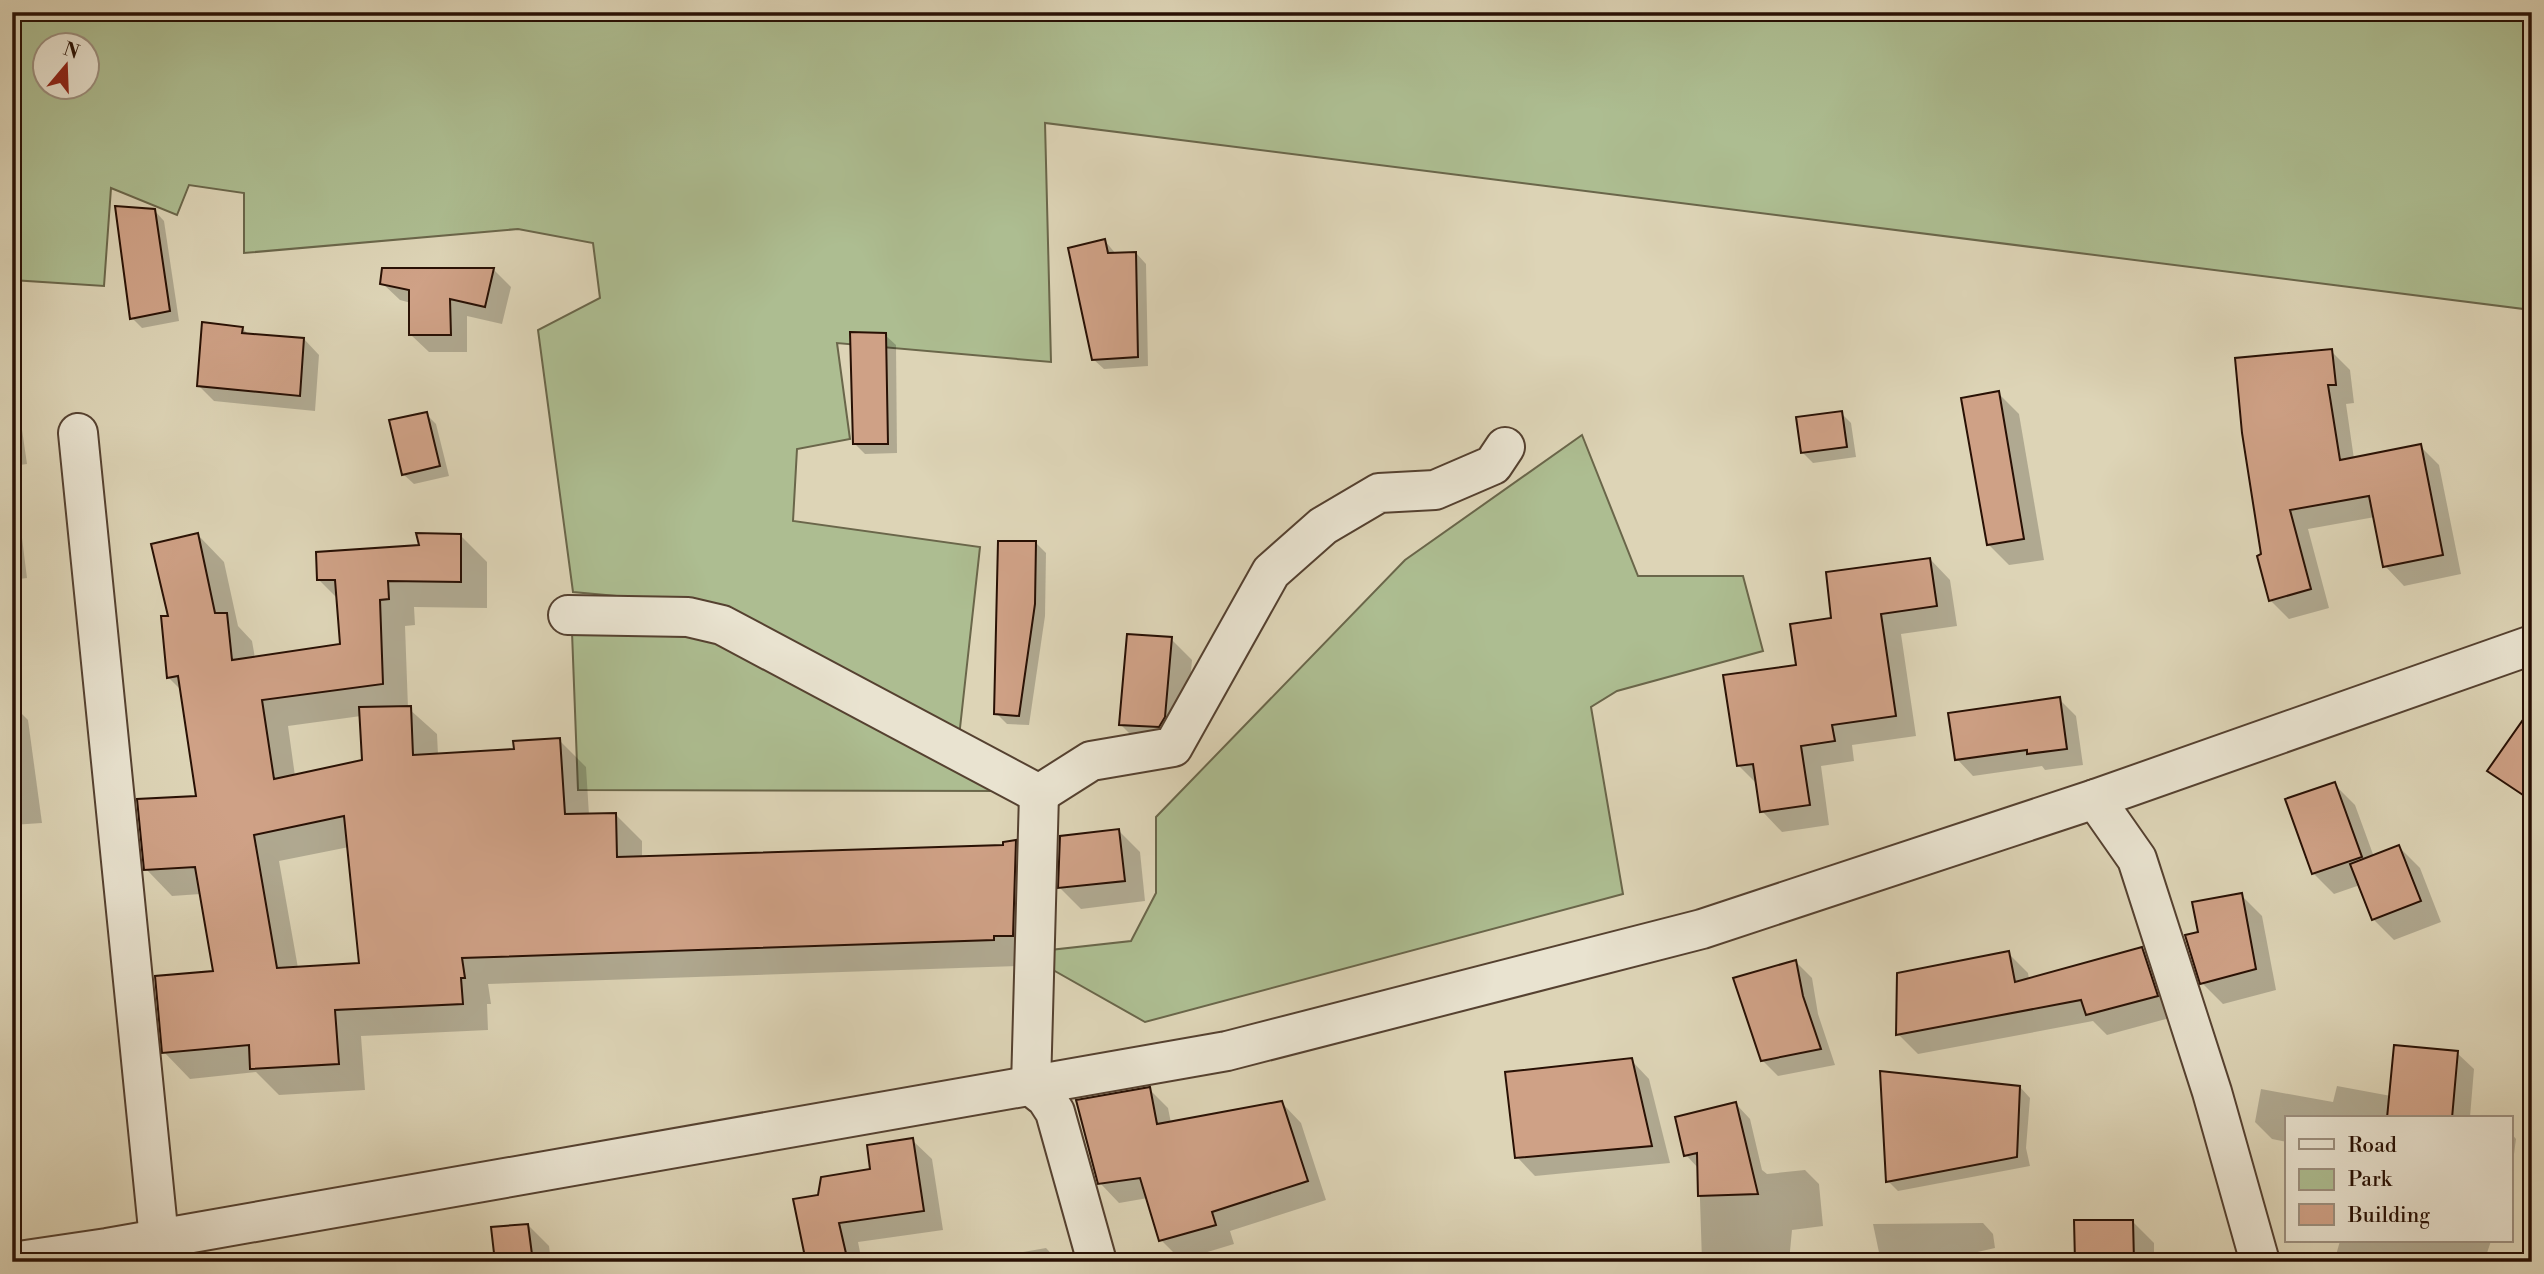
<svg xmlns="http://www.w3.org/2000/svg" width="2544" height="1274" viewBox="0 0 2544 1274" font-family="'Libre Bodoni',serif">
<rect width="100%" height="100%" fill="#ddd4b6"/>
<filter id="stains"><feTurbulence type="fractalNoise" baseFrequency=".00286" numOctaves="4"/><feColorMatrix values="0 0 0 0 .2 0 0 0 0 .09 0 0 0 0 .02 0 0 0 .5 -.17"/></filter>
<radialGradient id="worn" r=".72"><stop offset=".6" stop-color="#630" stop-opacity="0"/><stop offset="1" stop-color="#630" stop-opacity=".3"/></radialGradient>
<g fill="#adbd91" stroke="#6a664a" stroke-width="2" fill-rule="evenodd">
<path d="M12,12H2532V310L1045,123L1051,362L837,343L850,439L797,449L793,521L980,547L959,737L726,606L573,592L538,330L600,298L593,243L518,229L244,253V193L189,185L177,215L111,188L104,286L12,280ZM46,46H88V88H46Z"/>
<path d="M1582,435L1638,576H1743L1763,651L1617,691L1591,707L1623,894L1145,1022L1023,953L1131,941L1156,893V817L1405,560Z"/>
<path d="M572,632L719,638L1003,791L578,790Z"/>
</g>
<g fill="#0003" fill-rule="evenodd">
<path d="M154,210L164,221L179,321L142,328L132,318Z"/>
<path d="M1105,241L1116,254L1136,253L1146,264L1148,366L1104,369L1093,359Z"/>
<path d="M494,270L511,287L502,324L467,316V352H429L411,335V303L400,300L382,283Z"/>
<path d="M242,328L249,335L304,339L319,355L315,411L214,401L198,385Z"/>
<path d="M885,335L896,345L897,453L865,454L855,444Z"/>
<path d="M2331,351L2350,370L2354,403L2346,404L2354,459L2420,446L2439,465L2461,574L2404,586L2385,566L2375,517L2308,529L2329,608L2289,619L2270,600L2263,556Z"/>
<path d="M12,390L17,395L27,464L13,466L27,578L12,580Z"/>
<path d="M1998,393L2019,414L2044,560L2009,565L1988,544Z"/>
<path d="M1841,413L1851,423L1856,457L1813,463L1802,452Z"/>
<path d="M426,414L436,424L449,476L414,484L403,474Z"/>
<path d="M198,535L224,562L238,626L252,641L255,658L342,645L338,599L318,579L461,536L487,562V608L414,607L415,625L405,626L408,708L437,734L438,755L516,751L559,740L586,767L589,815L615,814L642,841V858L1005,846L1015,842L1042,869L1020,966L488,984L491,1004H487L488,1030L361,1036L365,1090L279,1095L256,1072L190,1079L164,1052L215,973L201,894L172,896L146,869L198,797L182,691L168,677L170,617ZM361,716L364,761L295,776L288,726ZM349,847L361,965L298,968L279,861Z"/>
<path d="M1036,543L1046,553L1045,616L1029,725L1007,724L996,713Z"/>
<path d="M1930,559L1950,580L1957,626L1901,634L1916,736L1852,745L1854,761L1821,766L1829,825L1782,832L1762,811L1758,785L1738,765L1798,666L1833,619Z"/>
<path d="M1171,639L1192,660L1185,739L1142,746L1121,725Z"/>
<path d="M2059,699L2076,716L2083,765L2045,770L2042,766L1973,776L1957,759Z"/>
<path d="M12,704L28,720L42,823L12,825Z"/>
<path d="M2532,756V803L2489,771Z"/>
<path d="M2334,784L2355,805L2374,857L2399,847L2420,868L2441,922L2394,940L2373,919L2360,885L2334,894L2313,873Z"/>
<path d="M1119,831L1140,852L1145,901L1081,909L1060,888Z"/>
<path d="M2241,895L2262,916L2276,990L2223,1004L2202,983L2200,933Z"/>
<path d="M2142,949L2162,969L2177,1016L2107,1035L2093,1021L1918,1054L1898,1034L2008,953L2028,973L2029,979Z"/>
<path d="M1796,962L1812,978L1818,1014L1835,1065L1778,1076L1762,1060Z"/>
<path d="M2457,1053L2474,1069L2470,1117L2476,1118H2287V1142L2272,1139L2255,1122L2261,1089L2333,1102L2337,1086L2391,1096Z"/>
<path d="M1631,1060L1649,1079L1670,1163L1535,1176L1517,1157Z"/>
<path d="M2020,1087L2030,1098L2026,1148L2030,1166L1898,1191L1888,1181Z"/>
<path d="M1149,1089L1168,1108L1171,1123L1282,1103L1301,1123L1326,1200L1230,1231L1234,1244L1181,1260L1161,1240L1148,1198L1119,1203L1100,1183Z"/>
<path d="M1736,1104L1750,1119L1762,1170L1767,1174L1805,1170L1819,1184L1823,1226L1792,1230L1789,1262H1702L1699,1169L1686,1155Z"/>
<path d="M2511,1133L2516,1139L2511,1177Z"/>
<path d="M912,1140L932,1159L943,1230L858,1242L862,1262H808L820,1197L872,1170Z"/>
<path d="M2133,1222L2154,1243V1262H2077Z"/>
<path d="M1983,1223L1993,1234L1995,1248L1934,1262H1881L1873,1224Z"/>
<path d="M528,1225L549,1246L551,1262H424L495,1252Z"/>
<path d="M2340,1241H2491L2484,1262H2334Z"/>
<path d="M1046,1248L1059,1262H991L990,1258Z"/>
</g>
<g fill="#cfa186" stroke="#281004" stroke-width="2" fill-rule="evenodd">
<path d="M115,206L155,209L170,311L130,319Z"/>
<path d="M1105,239L1108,253L1136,252L1138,357L1092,360L1068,248Z"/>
<path d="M382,268H494L485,307L450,299L451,335H409V290L380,284Z"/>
<path d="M202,322L243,327L242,333L304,338L300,396L197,386Z"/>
<path d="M850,332L886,333L888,444H853Z"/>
<path d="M2332,349L2336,385H2328L2340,460L2421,444L2443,555L2383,567L2369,496L2290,510L2311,589L2269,601L2257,556L2261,554L2242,433L2235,358Z"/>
<path d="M1999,391L2024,539L1987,545L1961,398Z"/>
<path d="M1842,411L1847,447L1801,453L1796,417Z"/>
<path d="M427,412L440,466L402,475L389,420Z"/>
<path d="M198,533L215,613H227L232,660L340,644L335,580H317L316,552L419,545L416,533L461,534V582L388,581L389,599L380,600L383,684L262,700L274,779L362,760L359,707L411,706L413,755L514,749L513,741L560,738L565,814L616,813L617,857L1003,845V842L1016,840L1013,936H994V940L462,958L465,978H461L463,1004L335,1010L339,1064L250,1069L249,1045L162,1053L155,976L213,971L195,867L144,870L137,799L196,796L178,676L167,678L161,616H168L151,544ZM344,816L359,963L277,968L254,835Z"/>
<path d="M998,541H1036L1035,604L1019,716L994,714Z"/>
<path d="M1930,558L1937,606L1881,614L1896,716L1832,725L1835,741L1801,746L1810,805L1760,812L1753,764L1737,766L1723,675L1796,665L1790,624L1831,618L1826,572Z"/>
<path d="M1127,634L1172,637L1165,717L1159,727L1119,725Z"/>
<path d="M2060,697L2067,749L2027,754V750L1955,760L1948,713Z"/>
<path d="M2532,707V801L2487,771Z"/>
<path d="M2335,782L2362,857L2312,874L2285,799Z"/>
<path d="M1119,829L1125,881L1058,888L1060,836Z"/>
<path d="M2399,845L2421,901L2372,920L2350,864Z"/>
<path d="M2242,893L2256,969L2200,984L2185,935L2198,932L2192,902Z"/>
<path d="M2142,947L2158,996L2086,1015L2081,1000L1896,1035L1897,973L2009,951L2015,982Z"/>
<path d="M1796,960L1803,996L1821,1049L1761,1061L1733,978Z"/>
<path d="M2394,1045L2458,1051L2452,1118H2387Z"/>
<path d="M1632,1058L1652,1146L1515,1158L1505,1072Z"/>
<path d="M1880,1071L2020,1086L2017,1157L1886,1182Z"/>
<path d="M1150,1087L1157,1124L1282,1101L1308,1181L1212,1212L1216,1225L1159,1241L1140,1178L1098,1184L1076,1100Z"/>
<path d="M1736,1102L1758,1194L1698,1196L1697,1153L1684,1156L1675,1117Z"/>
<path d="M913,1138L924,1211L839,1223L848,1262H806L793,1199L818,1195L821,1177L870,1169L867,1145Z"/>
<path d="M2074,1220H2133L2134,1262H2075Z"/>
<path d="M528,1224L533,1262H495L491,1227Z"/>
</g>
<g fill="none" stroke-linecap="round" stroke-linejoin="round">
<g stroke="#554130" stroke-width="42">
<g id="minor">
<path d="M78,433L159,1239"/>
<path d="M568,615L688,617L722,625L1039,794"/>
<path d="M1039,794L1091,761L1173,747L1271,572L1323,526L1379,493L1435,490L1493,465L1505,447"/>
<path d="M1039,794L1031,1086L1046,1098L1055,1112L1097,1262"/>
<path d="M2095,799L2137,859L2212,1092L2260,1262"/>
<path d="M12,1262L107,1248L1227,1051L1702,929L2095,799L2532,645"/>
</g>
</g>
<use href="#minor" stroke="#e9e3d0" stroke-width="38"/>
</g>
<rect width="2544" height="1274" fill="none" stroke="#ddd4b6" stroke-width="42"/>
<rect x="14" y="14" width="2516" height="1246" fill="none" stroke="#281004" stroke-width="3.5"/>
<rect x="21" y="21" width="2502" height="1232" fill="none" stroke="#281004" stroke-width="2"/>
<rect x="2285" y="1116" width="228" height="126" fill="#e9e3d0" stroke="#9c8f7e" stroke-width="2"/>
<rect x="2299" y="1139" width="35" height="10" fill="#e9e3d0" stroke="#9c8f7e" stroke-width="2"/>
<text x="2348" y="1152" font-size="21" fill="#281004">Road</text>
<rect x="2299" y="1169" width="35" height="21" fill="#adbd91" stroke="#9c8f7e" stroke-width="2"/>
<text x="2348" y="1186" font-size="21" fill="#281004">Park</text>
<rect x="2299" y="1204" width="35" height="21" fill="#cfa186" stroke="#9c8f7e" stroke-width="2"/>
<text x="2348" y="1222" font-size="21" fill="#281004">Building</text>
<g transform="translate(66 66) rotate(19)"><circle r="33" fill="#e9e3d0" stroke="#9c8f7e" stroke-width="2"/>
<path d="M0-5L12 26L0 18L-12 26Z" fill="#8f2418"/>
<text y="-10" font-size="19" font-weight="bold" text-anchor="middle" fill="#281004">N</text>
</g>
<rect width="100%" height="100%" filter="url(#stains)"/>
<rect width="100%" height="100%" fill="url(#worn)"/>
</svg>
